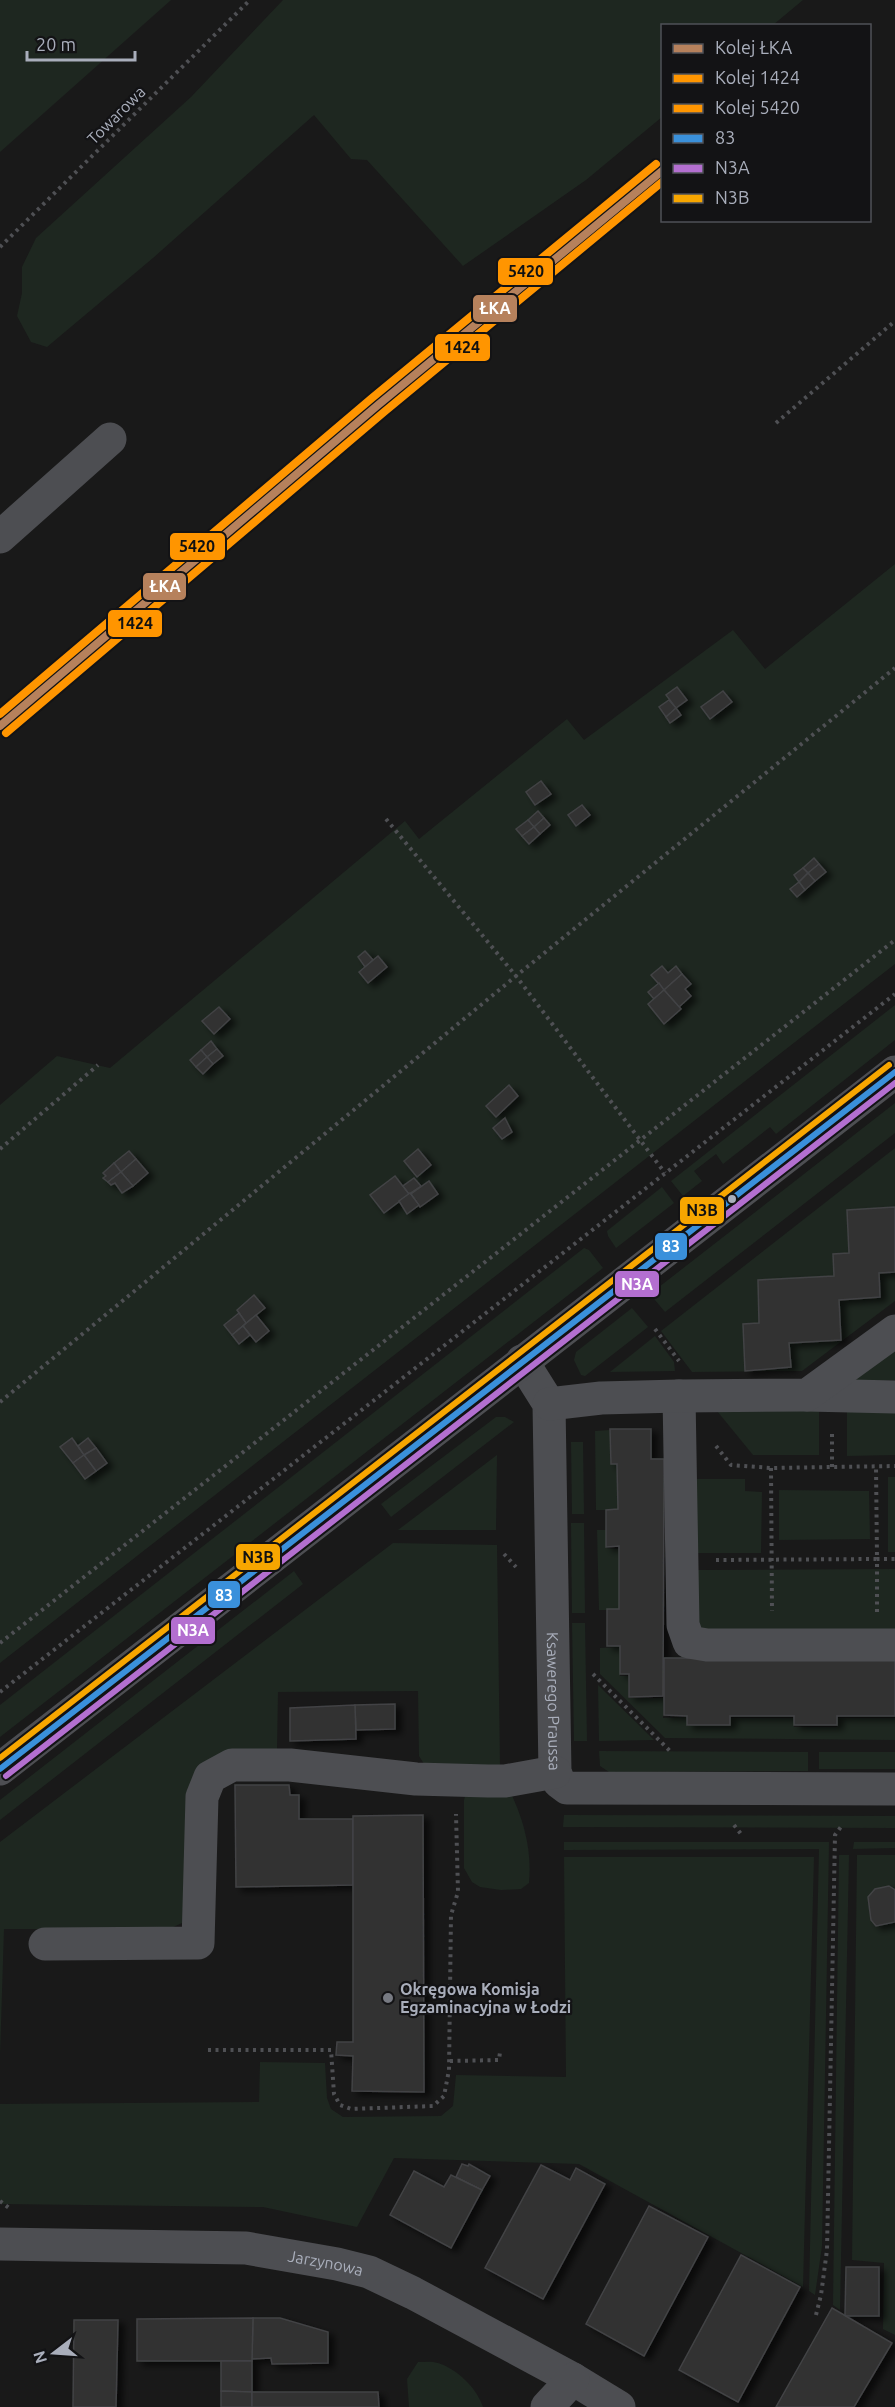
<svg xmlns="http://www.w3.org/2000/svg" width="895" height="2407" viewBox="0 0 895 2407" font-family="Ubuntu,sans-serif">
<defs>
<filter id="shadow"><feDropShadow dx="6" dy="4" stdDeviation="3" flood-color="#0009"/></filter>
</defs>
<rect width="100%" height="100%" fill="#191919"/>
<g fill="#1e2720">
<path d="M0,0H171L0,152Z"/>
<path d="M283,0H803L773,25L662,26V117L586,180L463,266L367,160L351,159L314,115L153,258L47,347L31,342L17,316L22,293V267L36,238L191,97Z"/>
<path d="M895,564V964L0,1663V1105L57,1056L110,1068L405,821L419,839L567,719L584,740L733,630L765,669Z"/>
<path d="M895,1005V1040L776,1134L770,1127L723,1164L716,1154L694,1171L702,1181L683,1196L671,1181Z"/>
<path d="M895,1103V1133L665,1312L650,1294Z"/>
<path d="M895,1148V1301L802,1371L692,1372L661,1331Z"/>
<path d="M662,1187L674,1203L616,1248L608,1236L607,1231Z"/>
<path d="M584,1248L589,1250L603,1268L0,1737V1705Z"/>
<path d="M632,1308L648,1327L585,1376L581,1375L574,1360L576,1352Z"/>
<path d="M655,1336L674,1362L675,1371L610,1372Z"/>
<path d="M895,1350V1380L852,1382Z"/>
<path d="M895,1407V1455L847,1456V1408Z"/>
<path d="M819,1408V1455H753L717,1411Z"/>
<path d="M496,1417H505L514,1422L391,1517L381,1504Z"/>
<path d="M610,1430V1461H620V1510H596L595,1431Z"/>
<path d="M571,1442H583L584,1514H572Z"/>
<path d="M497,1455L496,1530H398Z"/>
<rect x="888" y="1477" width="7" height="75"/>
<path d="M694,1479H745V1491L762,1492L761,1553H696Z"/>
<path d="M779,1490L869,1491L870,1539L779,1540Z"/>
<path d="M571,1523H584L585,1613H572Z"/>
<path d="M597,1530H607V1548L620,1549L619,1610H599Z"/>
<path d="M393,1543L497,1545L500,1767H426L419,1756L418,1691L278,1692L277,1749L222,1753L182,1923L169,1929H4L0,2056V1842Z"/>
<path d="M895,1569V1634L694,1636L696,1570Z"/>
<path d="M294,1571L303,1584L0,1820V1800Z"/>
<path d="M572,1623H585L587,1741H574Z"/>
<path d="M620,1647V1676H628V1698H663V1718L686,1717L687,1726H730V1718H793L794,1727H837V1718H895V1740L665,1738L600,1674V1648Z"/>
<path d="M598,1685L654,1740L599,1741Z"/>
<path d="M599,1751L808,1752V1771L609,1772L600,1766Z"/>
<rect x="819" y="1752" width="76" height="17"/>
<path d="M510,1791C524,1821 532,1850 529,1883L521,1889L501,1890L480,1887L472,1882L464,1868V1800L466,1793Z"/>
<path d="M564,1815L895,1816V1828L563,1827Z"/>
<path d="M564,1842H829L822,2246L815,2295L809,2291L819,1849L564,1850Z"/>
<path d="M854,1842H895V1848L853,1849Z"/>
<path d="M839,1855H849L840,2310L833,2305Z"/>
<path d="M857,1855H895V2335L883,2329L884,2263L852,2260Z"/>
<path d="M564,1857H814L803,2287L579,2164L394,2158L357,2227L263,2207L0,2204V2104L259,2102L260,2062L325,2063L327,2098L331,2109L343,2117L441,2116L453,2106L456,2075L566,2077Z"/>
<path d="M418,2362C424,2362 432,2361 438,2363C457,2369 477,2388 483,2407H409L407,2379Z"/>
</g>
<g fill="#313131" stroke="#424345" stroke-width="1.5" filter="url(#shadow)">
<path d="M677,687L687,700L676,708L666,695Z"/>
<path d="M723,691L732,702L710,719L701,707Z"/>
<path d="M669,700L676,708L666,717L659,707Z"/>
<path d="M676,708L681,715L670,723L666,717Z"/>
<path d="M541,781L551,794L535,805L526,792Z"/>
<path d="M582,805L590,815L576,826L568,815Z"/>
<path d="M538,811L544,818L534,827L528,820Z"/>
<path d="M544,818L550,825L540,834L534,827Z"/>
<path d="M528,820L534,827L522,836L516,829Z"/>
<path d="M534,827L540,834L529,844L522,836Z"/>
<path d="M814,858L819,864L808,873L803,868Z"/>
<path d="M819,864L826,872L815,881L808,873Z"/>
<path d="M803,868L808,873L799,882L794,875Z"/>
<path d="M808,873L815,881L805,890L799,882Z"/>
<path d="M799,882L805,890L797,897L790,889Z"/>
<path d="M365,951L373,960L365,967L358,957Z"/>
<path d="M378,956L387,967L368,983L359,972Z"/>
<path d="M662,966L668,973L676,966L682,974L664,990L651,975Z"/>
<path d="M682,974L691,984L685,989L691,996L679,1007L664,990Z"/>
<path d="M659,983L664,990L654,999L648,992Z"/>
<path d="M664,990L681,1009L664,1024L648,1004Z"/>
<path d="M219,1007L230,1019L214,1034L202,1021Z"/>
<path d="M211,1041L217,1049L207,1057L201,1050Z"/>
<path d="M217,1049L223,1056L213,1064L207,1057Z"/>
<path d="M201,1050L207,1057L196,1067L190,1060Z"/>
<path d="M207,1057L213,1064L203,1074L196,1067Z"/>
<path d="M509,1085L518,1096L496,1117L486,1106Z"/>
<path d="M505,1118L512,1132L502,1139L493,1128Z"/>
<path d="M418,1149L431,1165L417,1177L404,1161Z"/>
<path d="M129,1151L136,1159L121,1172L114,1163Z"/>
<path d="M136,1159L148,1173L133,1186L121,1172Z"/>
<path d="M114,1163L121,1172L108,1182L103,1178L106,1176L103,1173Z"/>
<path d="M121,1172L133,1186L122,1193L115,1183L111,1185L108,1182Z"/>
<path d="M395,1176L409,1194L384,1213L370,1195Z"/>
<path d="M414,1178L421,1186L409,1194L403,1186Z"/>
<path d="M429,1181L438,1194L420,1207L411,1194Z"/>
<path d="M410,1193L419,1205L407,1214L399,1201Z"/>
<path d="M895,1207V1272L879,1273L880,1297L839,1300L841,1340L789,1343L791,1367L745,1371L743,1324L759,1323L758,1280L834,1276L833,1254L849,1253L847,1210Z"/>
<path d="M254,1295L265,1308L246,1323L237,1310Z"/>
<path d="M239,1313L246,1323L232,1335L224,1325Z"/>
<path d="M256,1315L269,1331L256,1342L243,1326Z"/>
<path d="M243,1326L250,1335L239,1344L232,1335Z"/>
<path d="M610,1429H651V1459H664L663,1696L629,1697V1674H620V1646H607V1609H619V1546L606,1547V1510L618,1509L617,1464H611Z"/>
<path d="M72,1438L84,1455L73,1463L60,1447Z"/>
<path d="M88,1438L96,1448L84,1455L78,1446Z"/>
<path d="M96,1448L107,1463L96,1471L84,1455Z"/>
<path d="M84,1455L96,1471L85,1479L73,1463Z"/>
<path d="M664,1658H895V1716H837V1725H794V1716H730V1725H687V1716L664,1715Z"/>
<path d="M395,1704V1729L356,1730L355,1705Z"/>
<path d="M355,1705L356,1739L290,1741V1708Z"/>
<path d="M235,1785H289L290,1795H299V1819H353V1885L236,1887Z"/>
<path d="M423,1815L424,2092L352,2091L353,2056L336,2055L337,2042H353V1816Z"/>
<path d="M889,1886L895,1890V1922L876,1926L871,1920L868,1897L875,1889Z"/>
<path d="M462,2164L468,2166L469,2164L490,2176L482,2190L456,2177Z"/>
<path d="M541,2165L570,2180L576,2168L605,2184L543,2299L485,2268Z"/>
<path d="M414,2171L444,2187L451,2175L482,2190L451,2248L390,2215Z"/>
<path d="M649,2206L708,2237L644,2356L586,2324Z"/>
<path d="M741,2255L800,2287L738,2402L679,2370Z"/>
<path d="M846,2267H879V2316H845Z"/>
<path d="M832,2308L892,2343L854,2407H776Z"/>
<path d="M253,2318H280L328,2332V2363L272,2364L271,2358L252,2359Z"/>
<path d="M253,2318L252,2361H137V2319Z"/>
<path d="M74,2320H118L116,2407H73Z"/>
<path d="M221,2361H252V2392L221,2391Z"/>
<path d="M221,2391L252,2392V2407H221Z"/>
<path d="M252,2392H378L379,2407H252Z"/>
</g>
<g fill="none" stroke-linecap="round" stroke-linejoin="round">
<g stroke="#4f5054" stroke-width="4" stroke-dasharray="3 4.5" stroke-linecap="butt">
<path d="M0,247L250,0"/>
<path d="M776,423L895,321"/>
<path d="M386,819L516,976L665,1173"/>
<path d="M0,1149L98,1065"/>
<path d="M655,1329L679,1361"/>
<path d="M0,1402L516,976L895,668"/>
<path d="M716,1446L731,1465L771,1468L895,1466"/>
<path d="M832,1467V1430"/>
<path d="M771,1468L772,1611"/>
<path d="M504,1554L516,1567"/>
<path d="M716,1560L877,1559L876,1466"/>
<path d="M877,1612V1559H895"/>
<path d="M0,1643L895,940"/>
<path d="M593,1674L671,1752"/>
<path d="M0,1692L895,994"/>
<path d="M734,1825L741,1834"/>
<path d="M208,2050H331L334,2094L340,2105L351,2109L433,2106L444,2096L449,2070L451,1915L458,1892L456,1814"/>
<path d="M450,2061L499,2060L500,2052"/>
<path d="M0,2201L9,2208"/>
<path d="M816,2315L821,2295L827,2250L835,1835L843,1824"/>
</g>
<g stroke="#4d4e52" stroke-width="33">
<path d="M0,537L110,439"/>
<path id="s1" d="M522,1361L549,1404L555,1772L559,1782L567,1788L895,1789"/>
<path d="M807,1395L895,1397"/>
<path d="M679,1396L683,1625L689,1642L707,1645H895"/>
<path d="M549,1404L601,1398L679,1396L807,1395L895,1331"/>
<path d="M0,1769L895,1072"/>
<path d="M45,1944L198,1943L202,1797L210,1777L232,1765H290L416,1779L488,1781H505L555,1772"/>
<path id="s2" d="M0,2244L246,2248L337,2264L369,2272L413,2293L573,2379L619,2407"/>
<path d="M547,2407L573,2379"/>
</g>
<g stroke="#131315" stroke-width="10">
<path id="bus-1" d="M0,1769L895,1072"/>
</g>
<g stroke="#131315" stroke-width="10">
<path id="bus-2" d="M6,1776L895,1083"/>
</g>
<g stroke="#131315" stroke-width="10">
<path id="bus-3" d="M0,1758L889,1065"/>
</g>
<use href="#bus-1" stroke="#3a90db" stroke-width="6"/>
<use href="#bus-2" stroke="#b36fd0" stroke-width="6"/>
<use href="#bus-3" stroke="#f7a600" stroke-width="6"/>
<g stroke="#131315" stroke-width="12">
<path id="rail-1" d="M0,726L378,405L662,171"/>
</g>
<g stroke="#131315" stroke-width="12">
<path id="rail-2" d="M6,733L384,412L662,182"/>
</g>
<g stroke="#131315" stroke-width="12">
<path id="rail-3" d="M0,714L372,398L656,164"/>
</g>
<use href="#rail-1" stroke="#b6815c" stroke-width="8"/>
<use href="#rail-2" stroke="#ff9500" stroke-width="8"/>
<use href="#rail-3" stroke="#ff9500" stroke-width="8"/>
</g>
<circle fill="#a9aebb" stroke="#131315" stroke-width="2" cx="732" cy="1199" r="5"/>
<circle fill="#777a82" stroke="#131315" stroke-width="2" cx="388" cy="1998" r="6"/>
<g text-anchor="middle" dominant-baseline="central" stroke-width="4.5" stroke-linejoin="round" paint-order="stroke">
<g font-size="16" fill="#a9aebb" stroke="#131315">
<text transform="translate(116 115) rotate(-45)">Towarowa</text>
<text stroke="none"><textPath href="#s1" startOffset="348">Ksawerego Praussa</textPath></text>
<text stroke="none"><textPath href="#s2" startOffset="327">Jarzynowa</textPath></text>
</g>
<g font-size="16" font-weight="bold" fill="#a9aebb" stroke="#131315" text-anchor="start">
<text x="400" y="1989">Okręgowa Komisja<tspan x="400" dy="18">Egzaminacyjna w Łodzi</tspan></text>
</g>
</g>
<g stroke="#131315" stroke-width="2">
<rect x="497" y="257" width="57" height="29" rx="6" fill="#ff9500"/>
<rect x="472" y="294" width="46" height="29" rx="6" fill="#b6815c"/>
<rect x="434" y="333" width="57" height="29" rx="6" fill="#ff9500"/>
<rect x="169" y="532" width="57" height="29" rx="6" fill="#ff9500"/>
<rect x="142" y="572" width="45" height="29" rx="6" fill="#b6815c"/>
<rect x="107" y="609" width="56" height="29" rx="6" fill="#ff9500"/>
<rect x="679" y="1196" width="46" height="29" rx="6" fill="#f7a600"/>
<rect x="654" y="1232" width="34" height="29" rx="6" fill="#3a90db"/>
<rect x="614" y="1270" width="46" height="28" rx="6" fill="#b36fd0"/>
<rect x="235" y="1543" width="46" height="28" rx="6" fill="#f7a600"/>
<rect x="207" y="1580" width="34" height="29" rx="6" fill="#3a90db"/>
<rect x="170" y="1616" width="46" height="29" rx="6" fill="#b36fd0"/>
</g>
<g font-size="16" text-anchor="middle" font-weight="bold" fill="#fff">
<text x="495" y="314">ŁKA</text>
<text x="165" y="592">ŁKA</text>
<text x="671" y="1252">83</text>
<text x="637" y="1290">N3A</text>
<text x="224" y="1601">83</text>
<text x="193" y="1636">N3A</text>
</g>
<g font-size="16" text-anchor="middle" font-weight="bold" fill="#111">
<text x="526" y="277">5420</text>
<text x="462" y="353">1424</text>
<text x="197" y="552">5420</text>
<text x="135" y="629">1424</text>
<text x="702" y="1216">N3B</text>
<text x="258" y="1563">N3B</text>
</g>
<rect x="661" y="24" width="210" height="198" fill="#131315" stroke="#4f5157" stroke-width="1.5"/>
<rect x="673" y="44" width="30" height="9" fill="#b6815c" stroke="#4f5157" stroke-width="1.5"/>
<text x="715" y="54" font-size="18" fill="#a9aebb">Kolej ŁKA</text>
<rect x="673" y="74" width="30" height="9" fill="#ff9500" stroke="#4f5157" stroke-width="1.5"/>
<text x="715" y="84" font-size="18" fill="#a9aebb">Kolej 1424</text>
<rect x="673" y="104" width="30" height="9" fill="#ff9500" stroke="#4f5157" stroke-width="1.5"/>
<text x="715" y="114" font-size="18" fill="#a9aebb">Kolej 5420</text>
<rect x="673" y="134" width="30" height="9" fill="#3a90db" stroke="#4f5157" stroke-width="1.5"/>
<text x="715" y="144" font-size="18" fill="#a9aebb">83</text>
<rect x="673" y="164" width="30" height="9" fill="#b36fd0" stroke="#4f5157" stroke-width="1.5"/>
<text x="715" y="174" font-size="18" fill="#a9aebb">N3A</text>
<rect x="673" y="194" width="30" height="9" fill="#f7a600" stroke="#4f5157" stroke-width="1.5"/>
<text x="715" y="204" font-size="18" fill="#a9aebb">N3B</text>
<g transform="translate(54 2353) rotate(253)" stroke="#131315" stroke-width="4.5" paint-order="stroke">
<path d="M0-4.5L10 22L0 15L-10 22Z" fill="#a9aebb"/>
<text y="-9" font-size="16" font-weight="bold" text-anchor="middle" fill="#a9aebb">N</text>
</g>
<path d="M27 51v9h108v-9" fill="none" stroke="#a9aebb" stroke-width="3"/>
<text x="36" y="51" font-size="18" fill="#a9aebb" stroke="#131315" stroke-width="4.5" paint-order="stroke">20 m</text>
</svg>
